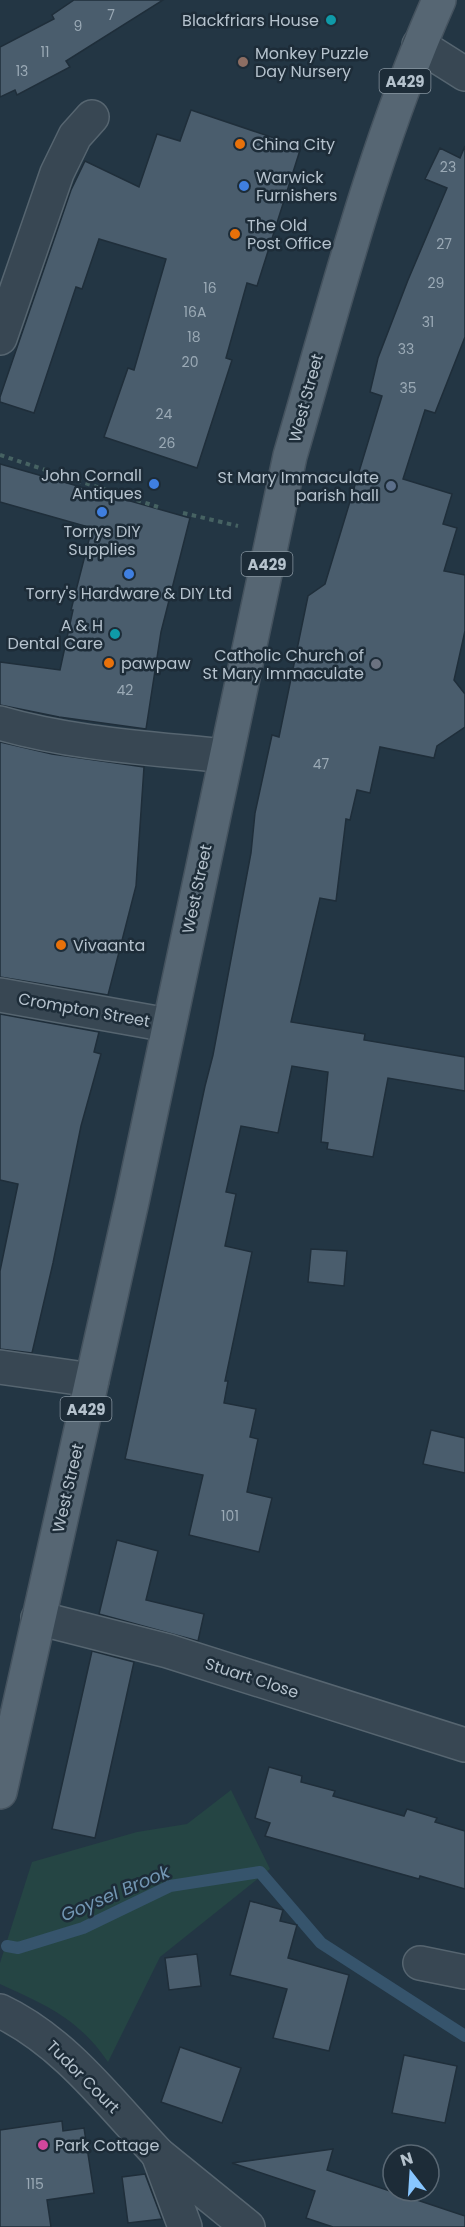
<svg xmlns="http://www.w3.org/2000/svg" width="465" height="2227" viewBox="0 0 465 2227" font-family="Poppins,sans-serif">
<rect width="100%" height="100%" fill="#233644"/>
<path fill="#254544" d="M231,1790L270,1869L160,1957L108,2062C79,2019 46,2005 0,1984V1963L32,1862L137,1832L187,1824Z"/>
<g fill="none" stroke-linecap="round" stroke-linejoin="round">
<path stroke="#36546c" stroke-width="12" d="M7,1946L18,1948L83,1928L170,1886L260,1872L321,1943L465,2036"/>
</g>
<g fill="#4a5d6d" stroke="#1f2e3a" stroke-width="1.5">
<path d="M74,0H163L66,61L70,67L17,95L15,90L0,97V47L54,19L52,15Z"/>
<path d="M191,110L301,147L257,286L247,283L226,358L232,360L197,468L104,437L128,368L134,370L166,259L99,239L82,289L76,287L34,413L0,402V397L71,190L85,161L139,187L157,134L180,141Z"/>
<path d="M465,146V337L435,413L425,410L403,479L452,494L443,524L457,528L444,571L465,575V631L454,680L465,694V727L437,746L434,758L380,747L370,793L357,790L350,820L346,819L336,901L320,898L291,1022L365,1034L364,1040L465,1057V1091L388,1078L373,1157L327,1149L328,1143L321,1142L328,1072L292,1066L278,1133L241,1126L226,1192L236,1194L225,1246L252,1252L225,1381H228L224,1403L256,1409L250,1437L258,1439L247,1492L272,1498L259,1552L189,1535L203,1475L125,1459L205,1086L213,1055L251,853L255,813L272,735L279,737L308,596L325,584L382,396L370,392L378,358L408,280L447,188L425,179L440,148L460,158Z"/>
<path d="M0,464L190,518L161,632L146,729L59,717L0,705V662L60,670L73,610H71L92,528L0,502Z"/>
<path d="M0,742L52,754L144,767L136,886L108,995L0,977Z"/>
<path d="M0,1014L99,1032L94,1052L101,1054L81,1126L53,1263L32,1353L0,1349V1271L18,1184L0,1180Z"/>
<path d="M311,1249L347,1251L344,1286L308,1282Z"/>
<path d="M431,1430L465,1438V1473L423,1464Z"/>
<path d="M117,1540L158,1551L146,1600L204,1614L198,1641L99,1614Z"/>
<path d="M92,1651L134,1662L95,1838L52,1829Z"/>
<path d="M269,1767L302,1776L301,1782L335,1791L333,1796L404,1816L407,1809L437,1818L435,1822L465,1831V1889L420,1876L419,1879L265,1836L270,1823L255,1818Z"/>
<path d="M250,1901L283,1910L280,1921L297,1925L288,1958L349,1975L329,2051L273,2038L287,1989L230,1975Z"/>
<path d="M197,1954L201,1986L169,1990L165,1958Z"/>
<path d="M180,2047L241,2068L222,2123L161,2102Z"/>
<path d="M404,2055L457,2066L445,2123L392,2113Z"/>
<path d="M62,2121L63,2131L84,2128L94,2193L47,2200L51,2227H0V2130Z"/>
<path d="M333,2149L327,2170L465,2216V2227H333L306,2218L315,2191L232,2163Z"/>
<path d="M145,2174L162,2219L128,2223L122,2177Z"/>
</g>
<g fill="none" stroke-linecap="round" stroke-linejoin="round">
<g stroke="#566570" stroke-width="36">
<g id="minor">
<path d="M419,45L465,74"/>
<path d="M0,338L57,173L75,136L92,117"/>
<path d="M0,723C73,744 150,748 225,756"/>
<path d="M0,995L168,1025"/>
<path d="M0,1367L92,1380"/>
<path d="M38,1618L168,1651L465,1745"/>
<path d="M420,1963L465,1972"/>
<path d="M0,2011C64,2041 110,2103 158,2154"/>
<path d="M185,2227L158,2154L248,2227"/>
</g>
</g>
<g stroke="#45535f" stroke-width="36">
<path id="major" d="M0,1792L133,1197L290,456C335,302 374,147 439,0"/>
</g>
<g stroke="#466262" stroke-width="4" stroke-dasharray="4.5 4.5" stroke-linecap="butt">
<path d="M0,455L158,507"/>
<path d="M183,513L238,526"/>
</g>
<use href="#minor" stroke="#384753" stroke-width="33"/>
<use href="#major" stroke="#566673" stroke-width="33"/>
</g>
<g fill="#0f9aa8" stroke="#1d2c38" stroke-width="2">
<circle cx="331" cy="20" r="6"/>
<circle cx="115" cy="634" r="6"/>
</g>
<circle fill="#8d6e63" stroke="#1d2c38" stroke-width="2" cx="243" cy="62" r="6"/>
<g fill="#e8710a" stroke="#1d2c38" stroke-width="2">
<circle cx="240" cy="144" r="6"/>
<circle cx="235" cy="234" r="6"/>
<circle cx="109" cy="663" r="6"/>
<circle cx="61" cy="945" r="6"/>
</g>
<g fill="#3f7fe0" stroke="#1d2c38" stroke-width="2">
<circle cx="244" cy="186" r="6"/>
<circle cx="154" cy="484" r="6"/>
<circle cx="102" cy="512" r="6"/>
<circle cx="129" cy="574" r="6"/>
</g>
<circle fill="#5c6f8a" stroke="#1d2c38" stroke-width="2" cx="391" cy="486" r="6"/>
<circle fill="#6b7280" stroke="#1d2c38" stroke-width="2" cx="376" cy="664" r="6"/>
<circle fill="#d1479c" stroke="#1d2c38" stroke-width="2" cx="43" cy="2145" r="6"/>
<g text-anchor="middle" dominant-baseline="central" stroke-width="5" stroke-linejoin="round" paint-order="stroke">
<g font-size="14" fill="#9aa9b5">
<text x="111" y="15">7</text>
<text x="78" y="26">9</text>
<text x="45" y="52">11</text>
<text x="22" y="71">13</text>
<text x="448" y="167">23</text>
<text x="444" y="244">27</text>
<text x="436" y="283">29</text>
<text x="210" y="288">16</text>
<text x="195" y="312">16A</text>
<text x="428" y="322">31</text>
<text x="194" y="337">18</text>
<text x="406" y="349">33</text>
<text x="190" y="362">20</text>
<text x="408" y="388">35</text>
<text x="164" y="414">24</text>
<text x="167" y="443">26</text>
<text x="125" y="690">42</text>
<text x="321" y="764">47</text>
<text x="230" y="1516">101</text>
<text x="35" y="2184">115</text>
</g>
<g fill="#1d2c38" stroke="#8795a0" stroke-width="1.5">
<rect x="379.5" y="69" width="51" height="24" rx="4.5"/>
<rect x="241.5" y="552" width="51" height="24" rx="4.5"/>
<rect x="60.5" y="1397" width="51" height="24" rx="4.5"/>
</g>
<g font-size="15" font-weight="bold" fill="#b5c2cd">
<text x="405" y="81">A429</text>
<text x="267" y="564">A429</text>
<text x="86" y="1409">A429</text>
</g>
<g font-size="16" fill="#b5c2cd" stroke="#1d2c38" text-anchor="start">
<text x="319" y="20" text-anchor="end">Blackfriars House</text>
<text x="255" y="53">Monkey Puzzle<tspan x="255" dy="18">Day Nursery</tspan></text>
<text x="252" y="144">China City</text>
<text x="256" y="177">Warwick<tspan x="256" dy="18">Furnishers</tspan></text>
<text x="247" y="225">The Old<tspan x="247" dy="18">Post Office</tspan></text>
<text x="142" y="475" text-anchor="end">John Cornall<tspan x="142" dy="18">Antiques</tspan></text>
<text x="379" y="477" text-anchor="end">St Mary Immaculate<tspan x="379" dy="18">parish hall</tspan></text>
<text x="102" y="531" text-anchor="middle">Torrys DIY<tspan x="102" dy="18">Supplies</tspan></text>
<text x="129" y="593" text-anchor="middle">Torry's Hardware &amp; DIY Ltd</text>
<text x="103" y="625" text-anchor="end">A &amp; H<tspan x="103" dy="18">Dental Care</tspan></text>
<text x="364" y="655" text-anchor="end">Catholic Church of<tspan x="364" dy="18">St Mary Immaculate</tspan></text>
<text x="121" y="663">pawpaw</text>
<text x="73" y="945">Vivaanta</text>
<text x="55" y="2145">Park Cottage</text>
</g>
<g font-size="16" fill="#b5c2cd" stroke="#1d2c38">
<text transform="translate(306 398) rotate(-75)">West Street</text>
<text transform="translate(197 889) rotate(-78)">West Street</text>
<text transform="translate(84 1010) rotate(10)">Crompton Street</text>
<text transform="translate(68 1488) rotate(-77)">West Street</text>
<text transform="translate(252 1678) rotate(18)">Stuart Close</text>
<text transform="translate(83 2077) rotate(45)">Tudor Court</text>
</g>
<g font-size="18" font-style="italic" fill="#7296b3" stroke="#1d2c38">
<text transform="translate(115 1893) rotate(-23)">Goysel Brook</text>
</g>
</g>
<g transform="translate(411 2173) rotate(343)"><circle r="28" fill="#1d2c38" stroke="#5a6874" stroke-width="1.5"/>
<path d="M0-4.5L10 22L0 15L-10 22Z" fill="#88c6ff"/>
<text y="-9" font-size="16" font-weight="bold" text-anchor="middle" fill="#b5c2cd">N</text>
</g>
</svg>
